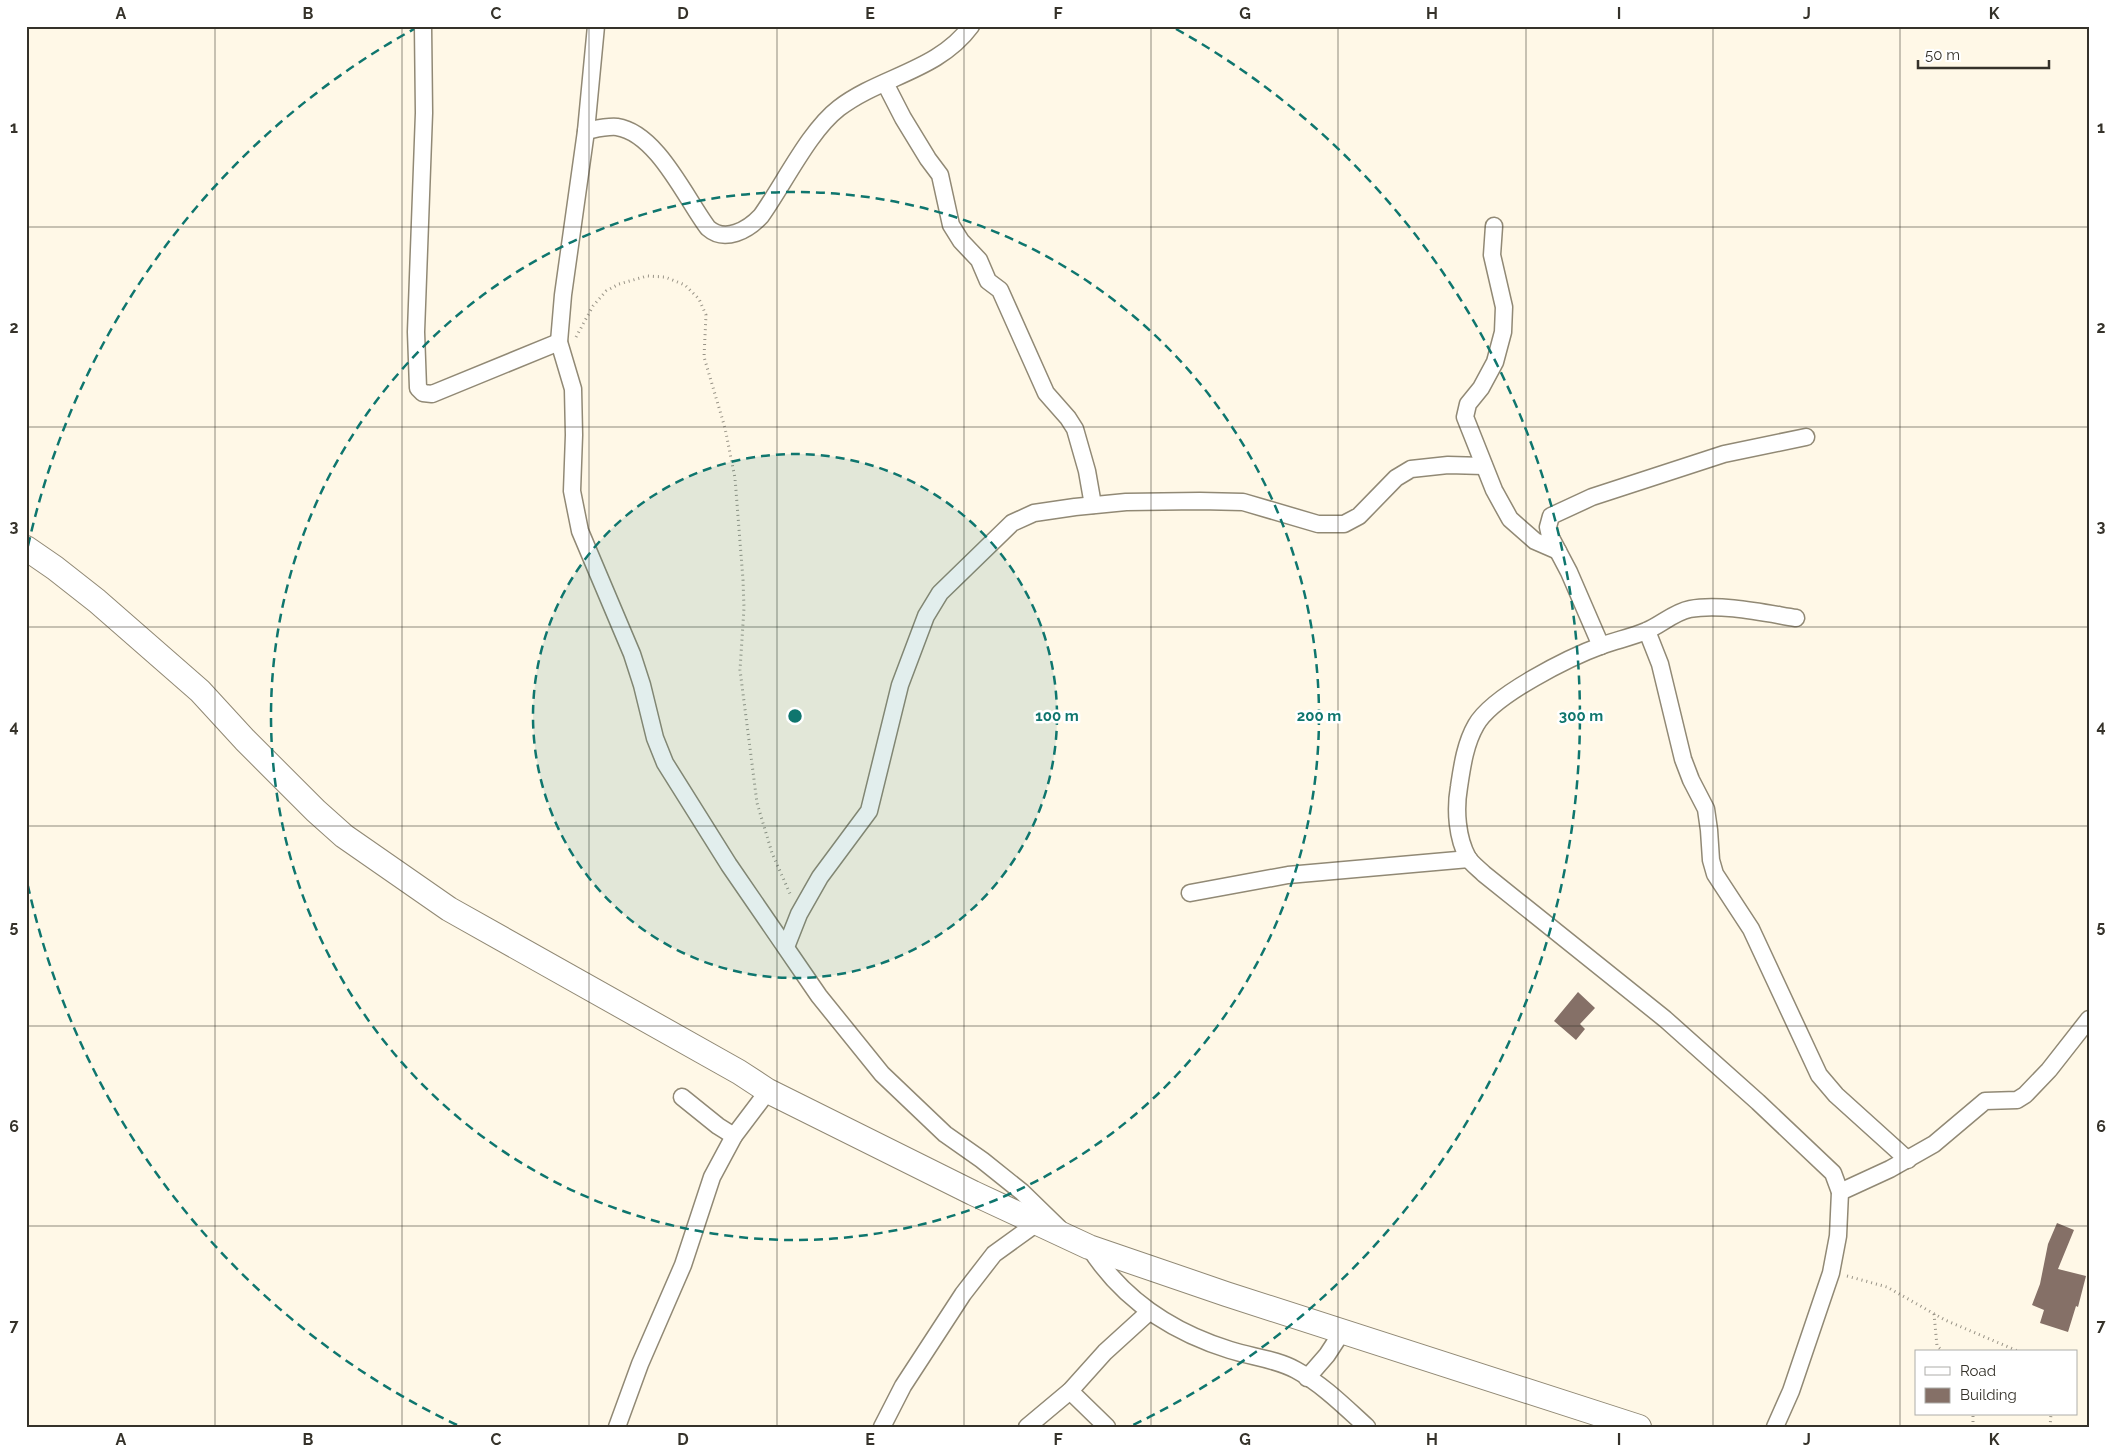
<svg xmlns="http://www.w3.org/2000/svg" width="2115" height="1453" viewBox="0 0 2115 1453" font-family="Raleway,sans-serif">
<rect width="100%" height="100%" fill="#fff8e7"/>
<g fill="#857067">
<path d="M1578,992L1595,1008L1580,1024L1585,1029L1576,1040L1554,1021Z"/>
<path d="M2057,1223L2074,1230L2058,1269L2086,1276L2078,1307L2076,1306L2068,1332L2040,1323L2044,1310L2032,1305L2040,1284L2048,1244Z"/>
</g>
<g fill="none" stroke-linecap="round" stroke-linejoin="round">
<g stroke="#918975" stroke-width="19">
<g id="street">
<path d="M423,26L424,113L416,332L418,388L423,393L432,394L559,342"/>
<path d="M596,26L586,131L563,295L559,342L573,389L574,435L572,491L580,531L632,654L642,685L655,738L665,763L729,865L819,996L882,1074L945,1134L982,1160L1022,1192L1059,1228"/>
<path d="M885,83L903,118L928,159L940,175L951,225L961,241L979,260L988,281L1000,290L1046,393L1068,418L1075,429L1087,471L1093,505"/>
<path d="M586,131C596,129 607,126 617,127C657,133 686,199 708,228C725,243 748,230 761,216C784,184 809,131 839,108C881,76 938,71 971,26"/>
<path d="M1494,226L1492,255L1504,307L1503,332L1495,362L1481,388L1468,404L1465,417L1494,490L1510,519L1535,541L1558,551"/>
<path d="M1647,631L1660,664L1683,759L1691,780L1706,809L1709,830L1711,860L1715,874L1751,929L1819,1075L1836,1095L1908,1160"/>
<path d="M1601,646L1569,572L1550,536L1548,527L1551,516L1592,497L1724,454L1806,437"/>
<path d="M1190,893L1288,875L1469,859"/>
<path d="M786,947L799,914L820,877L869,811L900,685L926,616L940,593L1012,523L1034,513L1075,507L1126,502L1200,501L1243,502L1318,524H1344L1359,516L1396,478L1411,469L1448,465L1484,466"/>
<path d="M682,1097L718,1126L734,1136"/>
<path d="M1840,1192L1890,1169L1934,1144L1985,1101L2017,1100L2025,1095L2049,1070L2089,1019"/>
<path d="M1089,1247C1122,1299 1172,1332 1230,1350C1252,1357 1276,1359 1296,1370C1322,1384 1345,1407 1367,1427"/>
<path d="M1307,1378L1327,1355L1342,1332"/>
<path d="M1070,1391L1107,1427"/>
<path d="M617,1427L640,1364L683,1265L712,1177L734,1136L768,1091"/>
<path d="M882,1427L903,1386L963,1294L994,1254L1037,1223"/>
<path d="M1027,1427L1070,1391L1105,1352L1149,1312"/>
<path d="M1775,1427L1791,1391L1831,1273L1838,1236L1840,1192L1833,1173L1758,1102L1665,1019L1484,874C1479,869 1472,864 1468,858C1457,838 1455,810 1459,787C1462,767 1465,744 1476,725C1493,695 1570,657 1603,645C1617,640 1632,637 1646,631C1661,625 1674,612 1690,609C1720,603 1765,613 1796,618"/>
</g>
</g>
<g stroke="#918975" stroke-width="26">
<path id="secondary" d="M26,548L55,568L97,601L200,691L245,740L316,811L344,836L449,909L739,1072L768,1091L973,1193L1089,1247L1226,1294L1639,1427"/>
</g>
<g stroke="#999487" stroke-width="3" stroke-dasharray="1 4" stroke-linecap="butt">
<path d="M576,337L593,306L606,291L619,284L647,276L665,277L685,285L699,299L706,315L704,357L725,428L735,478L743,580L744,608L740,670L757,803L772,853L791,896"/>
<path d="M1847,1276L1887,1287L1945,1320L2020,1352"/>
<path d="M1934,1314L1937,1346L1944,1352"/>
<path d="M1973,1427V1414"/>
<path d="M2050,1427L2051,1414"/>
</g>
<use href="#street" stroke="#fff" stroke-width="16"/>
<use href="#secondary" stroke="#fff" stroke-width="24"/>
</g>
<path fill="none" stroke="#35322a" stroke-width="1" stroke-opacity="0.55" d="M215,26V1427M402,26V1427M589,26V1427M777,26V1427M964,26V1427M1151,26V1427M1338,26V1427M1526,26V1427M1713,26V1427M1900,26V1427M26,227H2089M26,427H2089M26,627H2089M26,826H2089M26,1026H2089M26,1226H2089"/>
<circle cx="795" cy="716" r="262" fill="#0f766e" fill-opacity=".12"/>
<g fill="none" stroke="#0f766e" stroke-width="2.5" stroke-dasharray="9 6">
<circle cx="795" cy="716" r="262"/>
<circle cx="795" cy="716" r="524"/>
<path d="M457 1425A786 786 0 0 1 28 886M28 546A786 786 0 0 1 414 29M1176 29A786 786 0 0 1 1133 1425"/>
</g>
<circle cx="795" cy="716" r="8" fill="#0f766e" stroke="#fff" stroke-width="2.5"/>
<g font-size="15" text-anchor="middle" font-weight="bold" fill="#0f766e" stroke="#fff" stroke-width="5" stroke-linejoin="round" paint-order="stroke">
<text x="1057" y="721">100 m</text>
<text x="1319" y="721">200 m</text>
<text x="1581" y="721">300 m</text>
</g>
<rect width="2115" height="1453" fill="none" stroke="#ffffff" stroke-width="55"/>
<rect x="1915" y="1350" width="162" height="65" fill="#ffffff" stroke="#aeadaa"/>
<rect x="1925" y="1367" width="25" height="8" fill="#ffffff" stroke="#aeadaa"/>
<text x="1960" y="1376" font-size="15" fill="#35322a">Road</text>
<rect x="1925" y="1388" width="25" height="15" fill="#857067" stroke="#aeadaa"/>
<text x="1960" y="1400" font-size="15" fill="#35322a">Building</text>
<path d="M1918 60v8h131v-8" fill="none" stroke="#35322a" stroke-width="2.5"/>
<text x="1925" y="60" font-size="15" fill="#35322a" stroke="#ffffff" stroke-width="4" paint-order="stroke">50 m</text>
<rect x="28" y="28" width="2060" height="1398" fill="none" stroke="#35322a" stroke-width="2"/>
<g font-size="16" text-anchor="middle" font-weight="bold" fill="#35322a">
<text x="121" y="19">A</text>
<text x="308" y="19">B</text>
<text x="496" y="19">C</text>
<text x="683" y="19">D</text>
<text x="870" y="19">E</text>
<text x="1058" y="19">F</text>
<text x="1245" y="19">G</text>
<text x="1432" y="19">H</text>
<text x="1619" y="19">I</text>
<text x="1807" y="19">J</text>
<text x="1994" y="19">K</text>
<text x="14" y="133">1</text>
<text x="2101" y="133">1</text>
<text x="14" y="333">2</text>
<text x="2101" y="333">2</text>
<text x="14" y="532">3</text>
<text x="2101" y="532">3</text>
<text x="14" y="732">4</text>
<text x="2101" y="732">4</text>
<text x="14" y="932">5</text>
<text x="2101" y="932">5</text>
<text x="14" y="1132">6</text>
<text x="2101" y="1132">6</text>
<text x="14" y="1331">7</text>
<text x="2101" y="1331">7</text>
<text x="121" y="1445">A</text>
<text x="308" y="1445">B</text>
<text x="496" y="1445">C</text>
<text x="683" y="1445">D</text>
<text x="870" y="1445">E</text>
<text x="1058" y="1445">F</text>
<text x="1245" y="1445">G</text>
<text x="1432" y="1445">H</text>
<text x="1619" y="1445">I</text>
<text x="1807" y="1445">J</text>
<text x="1994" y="1445">K</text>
</g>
</svg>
